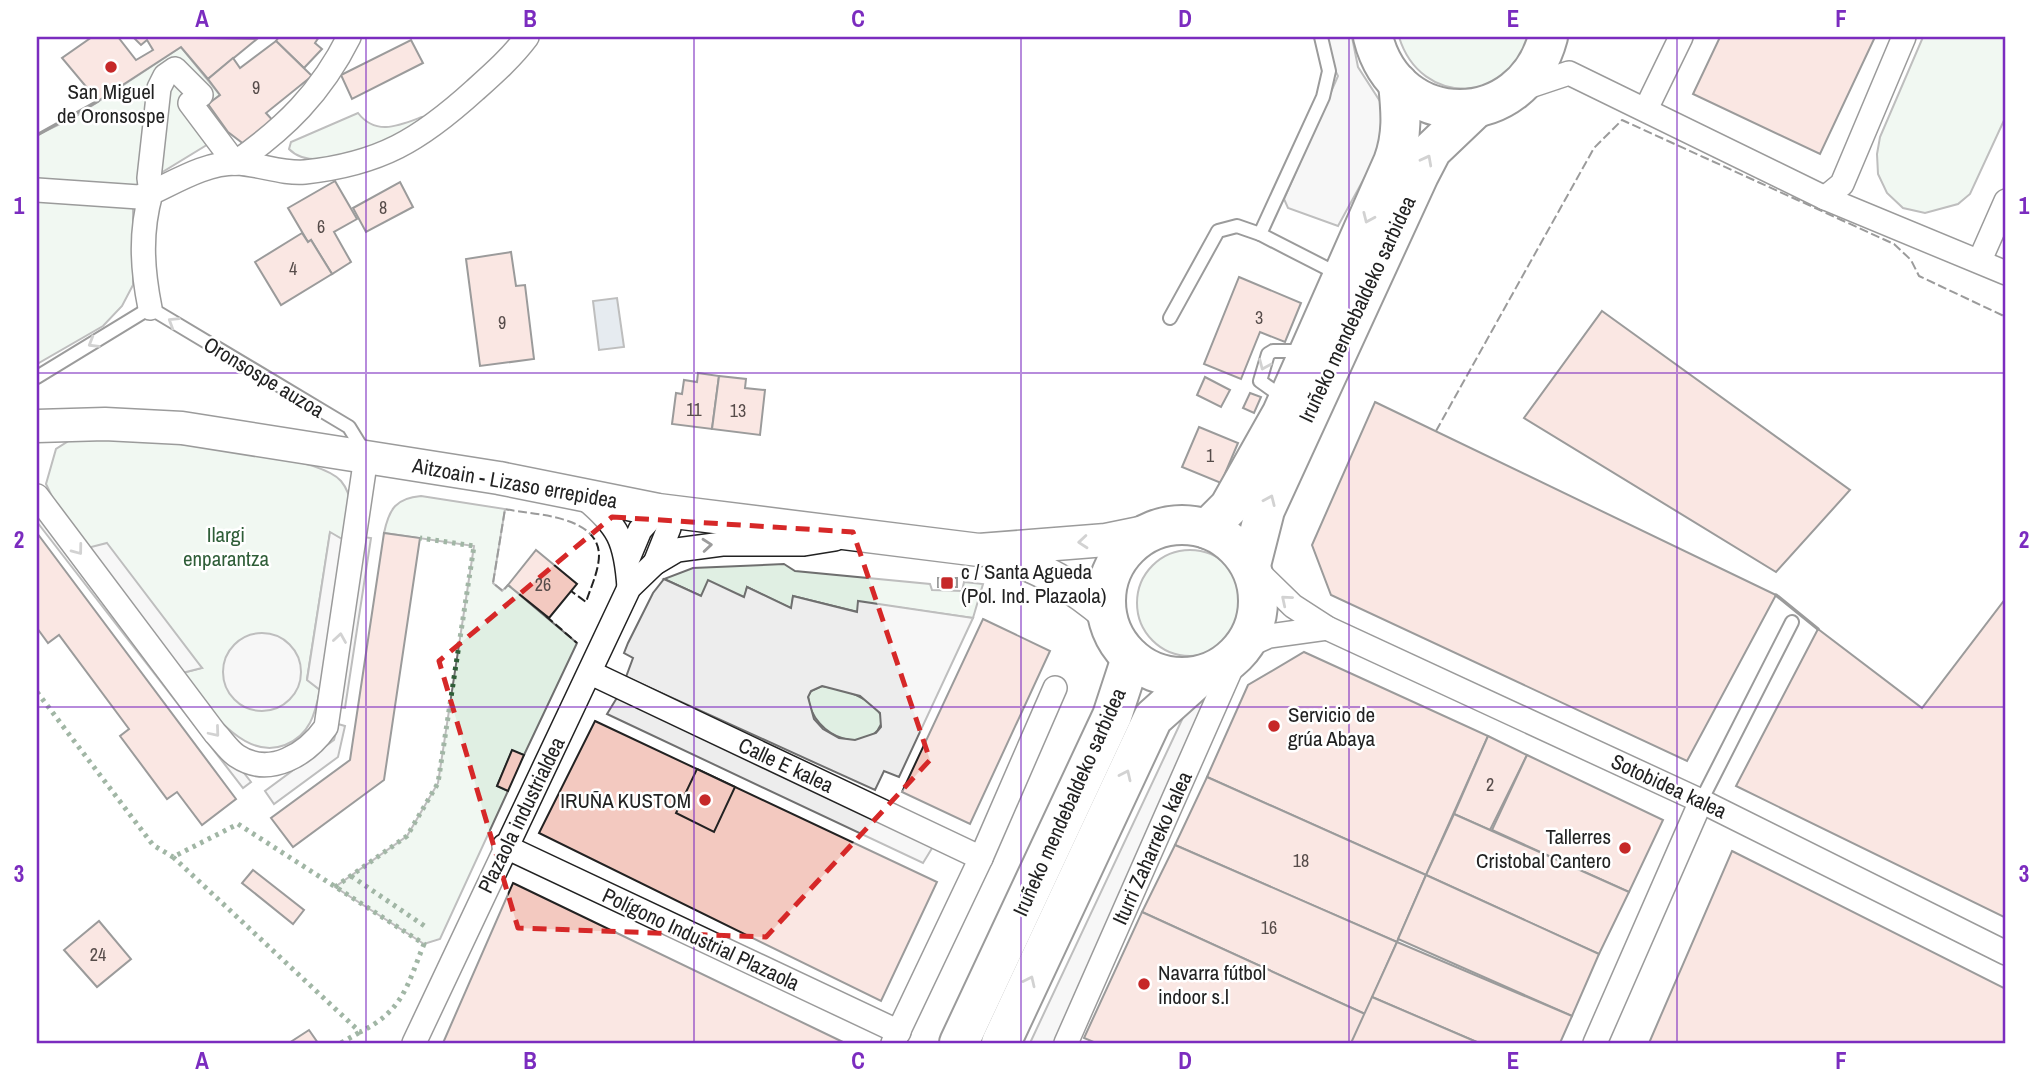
<svg xmlns="http://www.w3.org/2000/svg" width="2043" height="1080" viewBox="0 0 2043 1080" font-family="'Archivo Narrow',sans-serif">
<rect width="100%" height="100%" fill="#fff"/>
<g fill="#e0efe3" stroke="#6f6f6f" stroke-width="2">
<path d="M1399,37H1534C1510,104 1421,108 1399,37Z"/>
<path d="M1923,37H2006V116L1970,194L1958,204L1925,213L1903,208L1887,193L1878,174L1877,154L1880,137Z"/>
<path d="M181,47L220,95L209,104L228,132L143,184L133,208V285L122,306L103,326L37,364V135L75,117Z"/>
<path d="M358,113C376,136 398,126 422,117L426,127C394,138 316,178 289,149L291,142Z"/>
<path d="M78,435C126,440 314,449 341,481C356,499 350,521 347,542L330,533L307,679L320,690C315,714 310,735 285,745C241,762 205,702 182,673L202,668C152,615 74,550 46,484L56,449Z"/>
<path d="M421,496L505,509L493,583L502,591L508,585L577,643L524,755L512,751L497,786L508,791L440,939L424,944L335,887L407,836L438,783L474,546L384,533C389,509 396,498 421,496Z"/>
<circle cx="1190" cy="603" r="53"/>
<path d="M784,564L795,571L930,584L932,590L962,591L964,582L983,584L973,618L859,602L858,612L793,596L792,609L747,587L745,597L701,596L664,579L693,568Z"/>
<path d="M822,686C846,690 870,696 883,718C874,759 811,739 808,696L811,691Z"/>
</g>
<g fill="#ededed" stroke="#6f6f6f" stroke-width="2" fill-rule="evenodd">
<path d="M1327,37H1352L1358,67L1385,109L1378,153L1338,226L1288,208L1284,199L1338,76L1332,64Z"/>
<path d="M37,507L251,782L243,788L37,522Z"/>
<path d="M330,532L347,542L320,690L307,680Z"/>
<path d="M363,537L371,538L345,708L337,707Z"/>
<path d="M107,543L202,668L182,673L87,548Z"/>
<path d="M664,579L701,596L708,580L744,597L747,587L791,608L793,596L857,612L858,601L973,618L899,777L884,771L875,790L626,677L633,658L624,653L628,643L653,593ZM822,686L860,696L880,713L881,727L876,733L855,740L839,738L823,729L814,719L808,697L811,691Z"/>
<circle cx="262" cy="672" r="39"/>
<path d="M1214,693L1056,1043H1030L1187,709Z"/>
<path d="M618,696L934,845L923,863L607,714Z"/>
<path d="M338,724L345,726L338,757L274,804L265,791L334,740Z"/>
</g>
<path fill="#c7d3dd" stroke="#6f6f6f" stroke-width="2" d="M617,298L624,347L599,350L593,301Z"/>
<g fill="#f3c9c0" stroke="#222" stroke-width="2">
<path d="M92,37H118L136,60L153,50L147,40L141,45L133,37L257,39L208,79L181,47L98,101L62,58Z"/>
<path d="M279,37H319L315,43L322,49L304,68L276,41Z"/>
<path d="M1720,37H1875L1820,154L1693,94Z"/>
<path d="M411,40L423,63L352,99L341,75Z"/>
<path d="M276,41L312,76L266,113L276,124L245,145L228,132L208,104L220,95L208,79L233,58L240,68Z"/>
<path d="M335,181L357,219L334,232L351,262L332,274L311,240L308,242L288,208Z"/>
<path d="M400,182L413,207L366,232L353,208Z"/>
<path d="M302,233L308,242L311,240L332,274L281,305L255,262Z"/>
<path d="M511,252L516,286L525,285L534,359L480,366L466,259Z"/>
<path d="M1239,277L1301,303L1285,342L1260,332L1241,379L1204,364Z"/>
<path d="M1602,311L1850,490L1776,572L1524,418Z"/>
<path d="M698,373L719,376L712,429L672,424L676,393L682,394L684,380L697,382Z"/>
<path d="M719,376L746,379L745,388L765,390L760,435L712,429Z"/>
<path d="M1205,377L1230,390L1221,407L1197,395Z"/>
<path d="M1250,393L1261,397L1254,413L1243,408Z"/>
<path d="M1375,402L1776,595L1687,761L1331,595L1312,545Z"/>
<path d="M1199,427L1238,443L1221,483L1182,467Z"/>
<path d="M37,533L236,799L202,825L177,792L167,799L120,736L129,729L59,635L48,643L37,628Z"/>
<path d="M384,533L420,538L384,780L293,847L271,818L350,760Z"/>
<path d="M536,550L577,584L549,618L508,585Z"/>
<rect x="938" y="578" width="19" height="9"/>
<path d="M2006,598V918L1736,786L1818,629L1922,708Z"/>
<path d="M983,619L1050,651L970,824L902,792Z"/>
<path d="M1304,652L1488,736L1426,875L1207,777L1248,685Z"/>
<path d="M595,721L937,882L881,1001L539,833Z"/>
<path d="M1488,736L1527,755L1490,830L1454,814Z"/>
<path d="M512,750L524,755L508,791L497,786Z"/>
<path d="M1527,755L1663,820L1629,892L1492,830Z"/>
<path d="M697,769L735,787L714,832L676,813Z"/>
<path d="M1207,777L1426,875L1397,942L1175,845Z"/>
<path d="M1454,814L1629,892L1599,954L1426,875Z"/>
<path d="M1175,845L1397,942L1365,1014L1142,912Z"/>
<path d="M1732,851L2006,989V1043H1649Z"/>
<path d="M253,870L304,910L293,924L242,883Z"/>
<path d="M1426,875L1599,954L1572,1016L1398,939Z"/>
<path d="M513,883L845,1043H443Z"/>
<path d="M1142,912L1365,1014L1352,1043H1096L1084,1038Z"/>
<path d="M99,921L131,959L97,987L64,950Z"/>
<path d="M1397,942L1572,1016L1560,1043H1479L1372,997Z"/>
<path d="M1372,997L1479,1043H1351Z"/>
<path d="M309,1030L318,1043H289Z"/>
</g>
<g fill="none" stroke-linecap="round" stroke-linejoin="round">
<g stroke="#222" stroke-width="16">
<g id="lane">
<path d="M1321,37L1329,71L1323,97L1260,234L1338,274"/>
<path d="M1170,318L1218,231L1237,226L1260,234"/>
<path d="M37,377L150,308L349,427L365,453"/>
<path d="M1279,402L1274,391L1260,381L1268,354L1273,351H1302"/>
<path d="M1701,801L1792,622"/>
</g>
</g>
<g stroke="#222" stroke-width="26">
<g id="street">
<path d="M1521,89L1569,73L1825,198L2006,273"/>
<path d="M1646,109L1681,37"/>
<path d="M235,163C285,128 321,93 349,37"/>
<path d="M37,190L139,197L151,193L149,178L159,88L165,76L175,69L201,95L190,103L235,163"/>
<path d="M1825,198L1842,184L1904,37"/>
<path d="M1980,260L2006,201"/>
<path d="M150,308C142,268 140,232 151,193C177,181 206,163 236,163C259,164 283,174 305,172C380,164 420,140 475,90C494,73 512,57 527,37"/>
<path d="M37,496L215,733C222,740 229,751 237,756C270,778 307,754 326,727L366,457"/>
<path d="M582,496C619,526 626,541 629,588"/>
<path d="M627,561L640,530L658,510"/>
<path d="M655,563L669,528L668,511"/>
<path d="M1251,565L1293,606L1327,628L1701,801L2006,953"/>
<path d="M1242,648L1269,636L1327,628"/>
<path d="M591,673L981,858"/>
<path d="M504,846L899,1032"/>
<path d="M414,1043L629,588L655,563L677,550L722,544H804L835,539"/>
<path d="M893,1043L981,858L1055,688"/>
<path d="M1066,1043L1238,653"/>
<path d="M1595,1043L1701,801"/>
</g>
</g>
<g stroke="#222" stroke-width="35">
<g id="secondary">
<path d="M37,426L105,424L182,428L499,478L658,510L979,550L1106,540L1150,531"/>
<path d="M1001,554C1042,569 1074,586 1107,615"/>
</g>
</g>
<g stroke="#222" stroke-width="42">
<g id="highway">
<path d="M1373,37C1397,134 1523,132 1548,37"/>
<circle cx="1182" cy="601" r="76"/>
<path d="M1207,529L1229,507L1282,413L1393,162C1403,135 1401,112 1398,83"/>
<path d="M1251,565L1265,510L1419,175L1432,150L1475,109"/>
<path d="M959,1043L1112,716L1131,658"/>
<path d="M1001,1043L1153,718L1200,676"/>
</g>
</g>
<use href="#lane" stroke="#fff" stroke-width="12"/>
<use href="#street" stroke="#fff" stroke-width="23"/>
<use href="#secondary" stroke="#fff" stroke-width="32"/>
<use href="#highway" stroke="#fff" stroke-width="38"/>
<g stroke="#2f5e38" stroke-width="5" stroke-dasharray="3.5 5" stroke-linecap="butt">
<path d="M37,692L153,845L173,857"/>
<path d="M238,824L424,944C407,986 403,1011 360,1032L173,857Z"/>
<path d="M351,876L426,927"/>
<path d="M335,887L407,836L438,783L474,546L420,538"/>
<path d="M341,1043L360,1032"/>
</g>
<g stroke="#222" stroke-width="2" stroke-dasharray="9 3.5" stroke-linecap="butt">
<path d="M1436,431L1594,148L1622,120L1894,244L1911,260L1919,276L2006,317"/>
<path d="M511,587L508,585L503,591L493,583L505,509C534,515 598,515 599,555C599,570 591,587 586,602L571,591"/>
<path d="M546,616L577,643"/>
</g>
<g stroke="#222" stroke-width="3.5">
<path d="M37,135L98,101"/>
<path d="M1776,595L1818,629"/>
</g>
</g>
<defs><path id="oneway-chevron" d="M-2-3.5L2.5 0L-2 3.5" fill="none" stroke-width="1.6" stroke-linecap="round" stroke-linejoin="round" transform="scale(1.75)"/></defs>
<g stroke="#9c9c9c">
<use href="#oneway-chevron" transform="translate(1427 160) rotate(-62)"/>
<use href="#oneway-chevron" transform="translate(1368 218) rotate(114)"/>
<use href="#oneway-chevron" transform="translate(173 322) rotate(-148)"/>
<use href="#oneway-chevron" transform="translate(93 343) rotate(149)"/>
<use href="#oneway-chevron" transform="translate(1264 365) rotate(113)"/>
<use href="#oneway-chevron" transform="translate(1270 500) rotate(-66)"/>
<use href="#oneway-chevron" transform="translate(1083 542) rotate(175)"/>
<use href="#oneway-chevron" transform="translate(707 545) rotate(-5)"/>
<use href="#oneway-chevron" transform="translate(78 550) rotate(53)"/>
<use href="#oneway-chevron" transform="translate(1286 600) rotate(-140)"/>
<use href="#oneway-chevron" transform="translate(340 638) rotate(-81)"/>
<use href="#oneway-chevron" transform="translate(215 732) rotate(50)"/>
<use href="#oneway-chevron" transform="translate(1126 775) rotate(-65)"/>
<use href="#oneway-chevron" transform="translate(1030 981) rotate(-65)"/>
</g>
<path d="M0 0H2043V1080H0ZM612,517L853,532L930,760L766,937L518,928L439,661Z" fill="#fff" fill-opacity=".55" fill-rule="evenodd"/>
<path fill="none" stroke="#d62828" stroke-width="5" stroke-dasharray="14 9" stroke-linejoin="round" d="M612,517L853,532L930,760L766,937L518,928L439,661Z"/>
<path fill="none" stroke="#7b2cbf" stroke-width="2" stroke-opacity="0.55" d="M366,37V1043M694,37V1043M1021,37V1043M1349,37V1043M1677,37V1043M37,373H2006M37,707H2006"/>
<g fill="#c62828" stroke="#fff" stroke-width="2.5">
<circle cx="111" cy="67" r="7"/>
<rect x="940" y="576" width="14" height="14" rx="3.5"/>
<circle cx="1274" cy="726" r="7"/>
<circle cx="705" cy="800" r="7"/>
<circle cx="1625" cy="848" r="7"/>
<circle cx="1144" cy="984" r="7"/>
</g>
<g text-anchor="middle" dominant-baseline="central" stroke-width="5" stroke-linejoin="round" paint-order="stroke">
<g font-size="18" fill="#564c4a">
<text x="256" y="87">9</text>
<text x="383" y="207">8</text>
<text x="321" y="226">6</text>
<text x="293" y="268">4</text>
<text x="1259" y="317">3</text>
<text x="502" y="322">9</text>
<text x="694" y="409">11</text>
<text x="738" y="410">13</text>
<text x="1210" y="455">1</text>
<text x="543" y="584">26</text>
<text x="1490" y="784">2</text>
<text x="1301" y="860">18</text>
<text x="1269" y="927">16</text>
<text x="98" y="954">24</text>
</g>
<g font-size="21" fill="#222" stroke="#fff" text-anchor="start">
<text x="111" y="91" text-anchor="middle">San Miguel<tspan x="111" dy="24">de Oronsospe</tspan></text>
<text x="961" y="571">c / Santa Agueda<tspan x="961" dy="24">(Pol. Ind. Plazaola)</tspan></text>
<text x="1288" y="714">Servicio de<tspan x="1288" dy="24">grúa Abaya</tspan></text>
<text x="691" y="800" text-anchor="end">IRUÑA KUSTOM</text>
<text x="1611" y="836" text-anchor="end">Tallerres<tspan x="1611" dy="24">Cristobal Cantero</tspan></text>
<text x="1158" y="972">Navarra fútbol<tspan x="1158" dy="24">indoor s.l</tspan></text>
</g>
<g font-size="21" fill="#222" stroke="#fff">
<text transform="translate(1357 309) rotate(-65)">Iruñeko mendebaldeko sarbidea</text>
<text transform="translate(264 377) rotate(31)">Oronsospe auzoa</text>
<text transform="translate(515 483) rotate(10)">Aitzoain - Lizaso errepidea</text>
<text transform="translate(786 765) rotate(25)">Calle E kalea</text>
<text transform="translate(1669 786) rotate(25)">Sotobidea kalea</text>
<text transform="translate(1069 802) rotate(-66)">Iruñeko mendebaldeko sarbidea</text>
<text transform="translate(521 815) rotate(-64)">Plazaola industrialdea</text>
<text transform="translate(1152 848) rotate(-66)">Iturri Zaharreko kalea</text>
<text transform="translate(701 939) rotate(25)">Polígono Industrial Plazaola</text>
</g>
<g font-size="21" fill="#2f5e38" stroke="#fff">
<text x="226" y="534">Ilargi<tspan x="226" dy="24">enparantza</tspan></text>
</g>
</g>
<rect width="2043" height="1080" fill="none" stroke="#ffffff" stroke-width="77"/>
<rect x="38" y="38" width="1966" height="1004" fill="none" stroke="#7b2cbf" stroke-width="2.5"/>
<g font-size="23" text-anchor="middle" font-weight="bold" fill="#7b2cbf">
<text x="202" y="27">A</text>
<text x="530" y="27">B</text>
<text x="858" y="27">C</text>
<text x="1185" y="27">D</text>
<text x="1513" y="27">E</text>
<text x="1841" y="27">F</text>
<text x="19" y="214">1</text>
<text x="2024" y="214">1</text>
<text x="19" y="548">2</text>
<text x="2024" y="548">2</text>
<text x="19" y="882">3</text>
<text x="2024" y="882">3</text>
<text x="202" y="1069">A</text>
<text x="530" y="1069">B</text>
<text x="858" y="1069">C</text>
<text x="1185" y="1069">D</text>
<text x="1513" y="1069">E</text>
<text x="1841" y="1069">F</text>
</g>
</svg>
